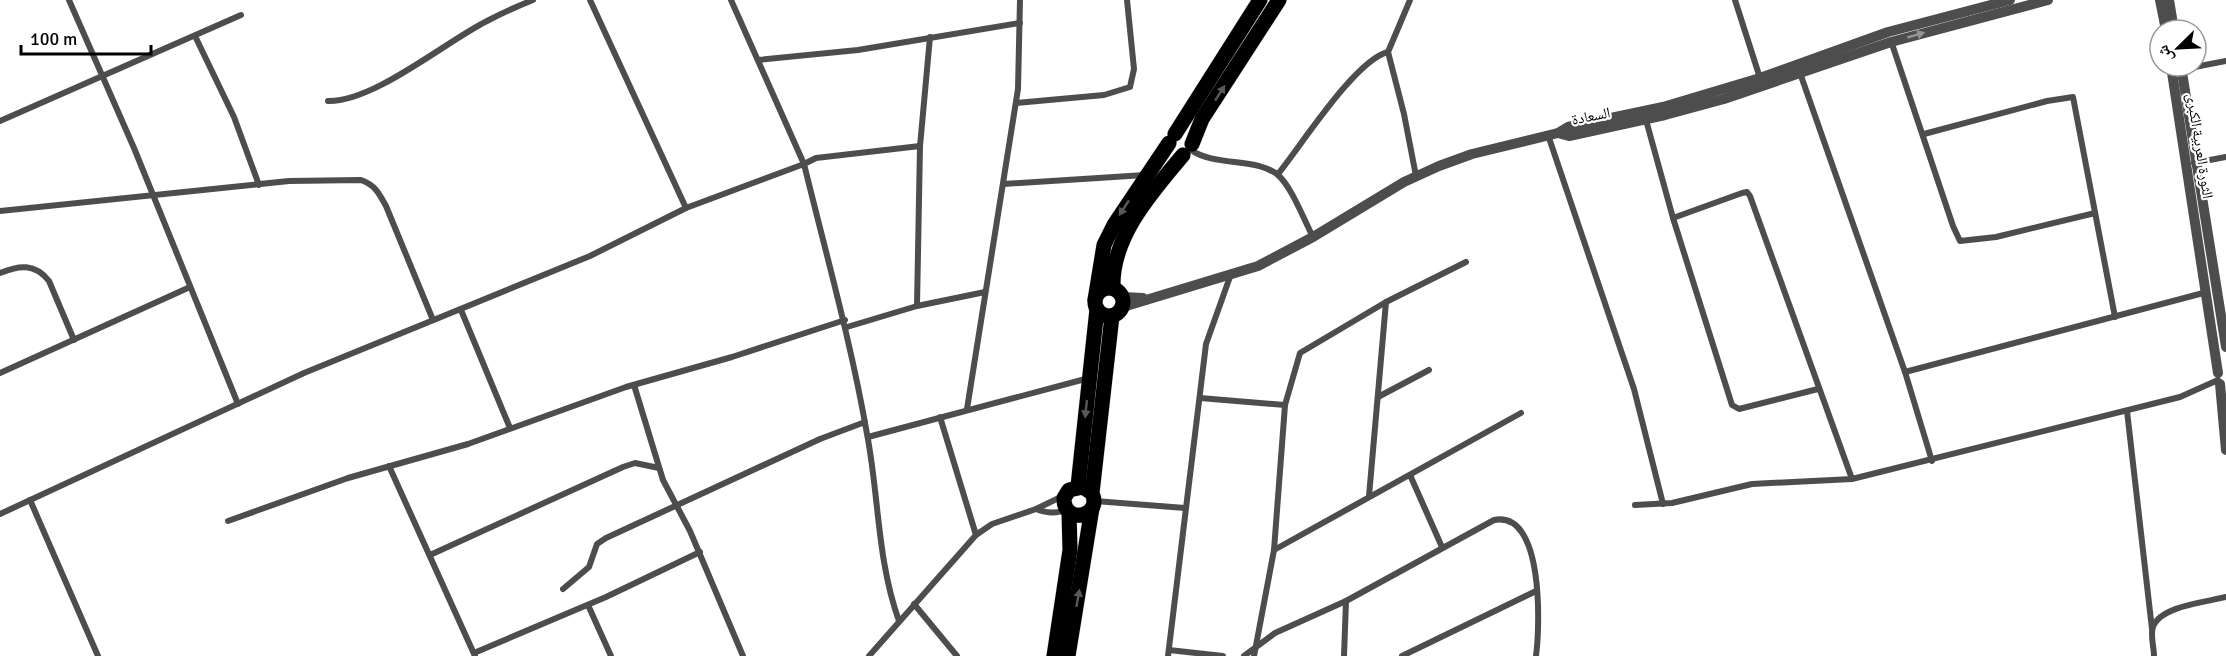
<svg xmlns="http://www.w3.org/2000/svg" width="2226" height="656" viewBox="0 0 2226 656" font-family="Signika,'Noto Naskh Arabic',sans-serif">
<rect width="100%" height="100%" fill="#fff"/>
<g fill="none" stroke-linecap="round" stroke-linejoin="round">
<g stroke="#dbdbdb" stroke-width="16">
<g id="primary">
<path d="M1175,134L1260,0"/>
<path d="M1192,144L1202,119L1279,0"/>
<circle cx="1109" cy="302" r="14"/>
<path d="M1113,288C1111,237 1152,192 1183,155"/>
<path d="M1095,300L1104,245L1114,225L1169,143"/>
<path d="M1078,486L1097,309"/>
<path d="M1092,493L1083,487L1069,490L1064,498C1063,525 1103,518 1092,493L1112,316"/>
<path d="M1054,656L1070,550L1069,512"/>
<path d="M1068,656L1092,508"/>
</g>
</g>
<g stroke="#4d4d4d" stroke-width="6">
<path d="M69,0L134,148L238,404"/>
<path d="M590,0L686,208"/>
<path d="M1735,0L1760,78"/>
<path d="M195,36L234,117L259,185"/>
<path d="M1891,41L1953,226L1960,241L1996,237L2095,213"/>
<path d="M1388,52L1410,0"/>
<path d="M758,60L858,50L1020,23"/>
<path d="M2179,70L2226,61"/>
<path d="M1800,73L1905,372L1932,461"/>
<path d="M328,101C374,102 445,42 487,21C502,13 518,6 533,0"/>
<path d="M1016,103L1104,95L1130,87L1134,69L1127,0"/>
<path d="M1646,120L1673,218L1732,405L1739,409L1818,389"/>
<path d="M0,121L241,15"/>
<path d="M1924,134L2047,101L2073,97L2115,317"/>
<path d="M1548,135L1634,389L1663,504"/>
<path d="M1191,150C1215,167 1259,157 1279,176C1292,188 1304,220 1313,237"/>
<path d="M2194,163L2226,157"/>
<path d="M1278,174C1301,146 1355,60 1388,52L1404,114L1416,176"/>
<path d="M1003,184L1145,175"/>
<path d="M0,211L289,181L361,180C375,185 379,193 386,206L433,320"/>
<path d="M1673,218L1742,193L1747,192L1750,196L1852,479"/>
<path d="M0,273C19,265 35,263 49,281L74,340"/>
<path d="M917,306L920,146L930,37"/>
<path d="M461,310L510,428"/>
<path d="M847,327L917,306L985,292"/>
<path d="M1905,372L2207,292"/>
<path d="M0,373L190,287"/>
<path d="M634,385L663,480L690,531L743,656"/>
<path d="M1378,397L1429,370"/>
<path d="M1200,398L1285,405"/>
<path d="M967,409L1018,89L1020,0"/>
<path d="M2127,411L2152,629"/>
<path d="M940,417L976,535"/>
<path d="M868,437L1089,378"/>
<path d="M389,466L475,656"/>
<path d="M1410,475L1442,547"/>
<path d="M1369,496L1386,302"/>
<path d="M30,500L98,656"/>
<path d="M1095,501L1185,508"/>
<path d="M1635,505L1672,503L1752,484L1852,479L2180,397L2218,380"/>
<path d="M1036,509C1046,513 1056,515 1066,509"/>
<path d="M0,514L304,373L590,256L686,208L804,164L731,0"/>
<path d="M228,521L348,478L468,444L626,387L732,357L845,320"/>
<path d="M1274,550L1521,413"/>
<path d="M430,555L623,467L635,463L659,468"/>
<path d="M563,589L589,567L597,544L606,538L820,439L865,422"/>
<path d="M914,604L957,656"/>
<path d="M588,605L611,656"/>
<path d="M899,621C877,560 879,496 867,434C851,342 826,254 804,164L816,158L920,146"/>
<path d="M1169,650L1223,656"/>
<path d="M474,653L606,597L700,552"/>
<path d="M869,656L976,535L992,524L1036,509L1063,496"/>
<path d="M1168,656L1206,344L1231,274"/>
<path d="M1244,656L1275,633L1346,601L1494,520C1544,510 1540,626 1536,656"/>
<path d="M1254,656L1274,550L1285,405L1300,353L1386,302L1466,262"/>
<path d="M1344,656L1346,601"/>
<path d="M1402,656L1536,591"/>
<path d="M2154,656C2154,647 2150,635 2153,627C2160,606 2207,602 2226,597"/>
</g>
<g stroke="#4d4d4d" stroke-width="10">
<path d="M2160,0L2166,30"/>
<path d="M2169,0L2174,30"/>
<path d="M2171,66L2218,373"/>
<path d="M2181,66L2226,347"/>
<path d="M1558,133L1569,136L1665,115L1724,99L1891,42L2048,0"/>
<path d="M1123,297L1143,298"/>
<path d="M1123,307L1258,266L1313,237L1404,182L1439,166L1472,154L1558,133L1568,127L1663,107L1760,78L1888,32L2010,0"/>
<path d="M2220,384L2226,450"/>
</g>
<use href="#primary" stroke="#000" stroke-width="15"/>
</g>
<defs><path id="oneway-solid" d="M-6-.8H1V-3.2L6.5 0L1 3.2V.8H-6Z" transform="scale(1.5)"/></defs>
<use fill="#949494" href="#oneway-solid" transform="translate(1916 35) rotate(-16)"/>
<g fill="#595959">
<use href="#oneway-solid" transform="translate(1220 93) rotate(-57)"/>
<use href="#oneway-solid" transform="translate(1124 208) rotate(123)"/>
<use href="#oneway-solid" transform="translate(1086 409) rotate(96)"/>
<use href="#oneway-solid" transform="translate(1078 598) rotate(-80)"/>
</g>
<g text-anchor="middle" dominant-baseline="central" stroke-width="4.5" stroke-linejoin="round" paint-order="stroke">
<g font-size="15" fill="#000" stroke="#fff">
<text transform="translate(1591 116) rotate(-11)">السعادة</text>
<text transform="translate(2200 146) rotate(81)">الثورة العربية الكبرى</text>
</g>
</g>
<g transform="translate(2178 48) rotate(246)"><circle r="28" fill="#ffffff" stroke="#999999" stroke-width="1.5"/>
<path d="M0-4.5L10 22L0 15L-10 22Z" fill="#000000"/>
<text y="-9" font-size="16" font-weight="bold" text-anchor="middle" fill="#000000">ش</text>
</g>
<path d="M21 45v9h130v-9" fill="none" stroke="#000000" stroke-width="3"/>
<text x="30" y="45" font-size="18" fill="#000000" stroke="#ffffff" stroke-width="4.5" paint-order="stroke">100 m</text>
</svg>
